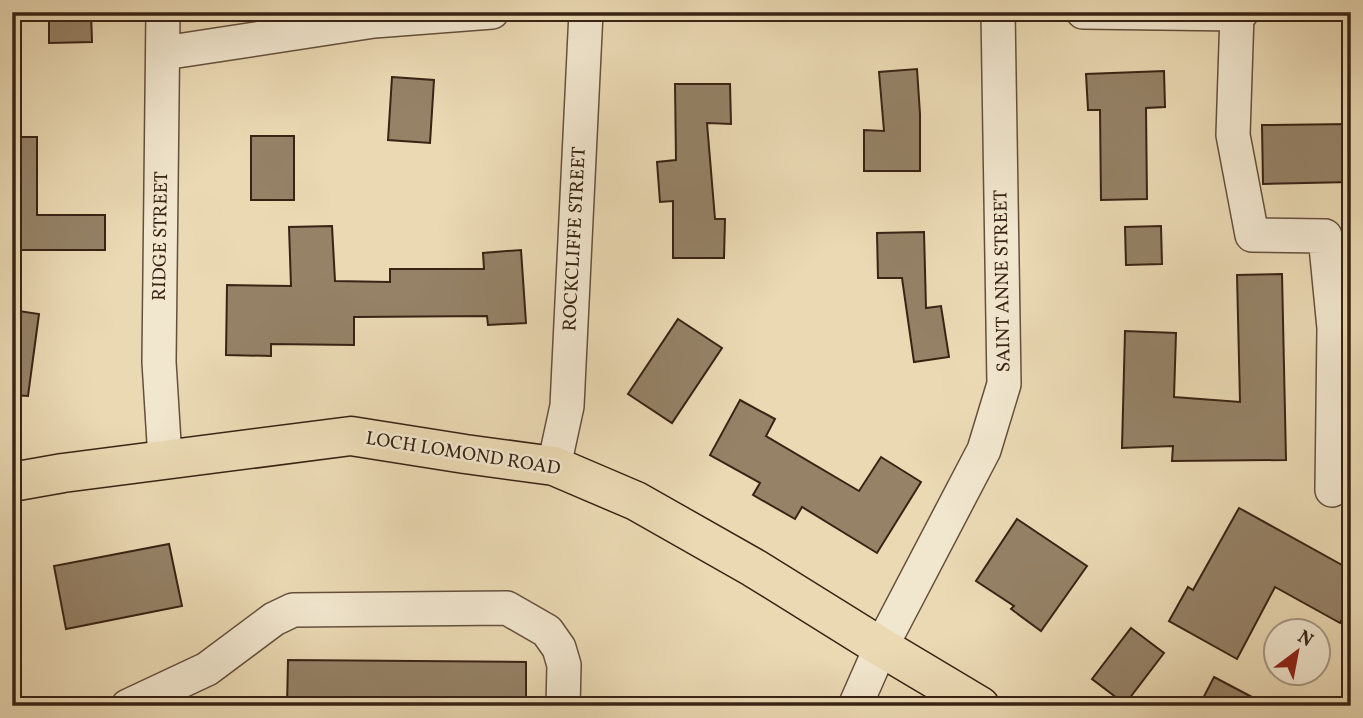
<svg xmlns="http://www.w3.org/2000/svg" width="1363" height="718" viewBox="0 0 1363 718" font-family="Vollkorn,serif">
<rect width="100%" height="100%" fill="#ead9b3"/>
<filter id="stains"><feTurbulence type="fractalNoise" baseFrequency=".00286" numOctaves="4"/><feColorMatrix values="0 0 0 0 .2 0 0 0 0 .09 0 0 0 0 .02 0 0 0 .5 -.17"/></filter>
<radialGradient id="worn" r=".72"><stop offset=".6" stop-color="#630" stop-opacity="0"/><stop offset="1" stop-color="#630" stop-opacity=".3"/></radialGradient>
<g fill="#958267" stroke="#392315" stroke-width="2">
<path d="M49,12H91L92,42L49,43Z"/>
<path d="M917,69L920,114V171H864V130L884,131L879,72Z"/>
<path d="M1164,71L1165,107L1146,108L1147,199L1101,200L1100,110H1088L1086,74Z"/>
<path d="M392,77L434,80L430,143L388,140Z"/>
<path d="M675,84H730L731,124L707,123L715,219H725L724,258H673V201L660,202L657,162L676,160Z"/>
<path d="M1351,124V182L1263,184L1262,125Z"/>
<rect x="251" y="136" width="43" height="64"/>
<path d="M12,137H37V215H105V250H12Z"/>
<path d="M332,226L335,281L390,282V269H484L483,253L521,250L526,323L488,325L487,316L354,317V345L271,344V356L226,355L227,285L291,286L289,227Z"/>
<path d="M1161,226L1162,264L1126,265L1125,227Z"/>
<path d="M924,232L926,308L941,306L949,357L914,362L902,278H878L877,233Z"/>
<path d="M1282,274L1286,460L1172,461L1173,446L1122,448L1125,331L1176,333L1174,397L1240,402L1237,275Z"/>
<path d="M12,310L39,314L28,396L12,395Z"/>
<path d="M678,319L722,348L672,423L628,394Z"/>
<path d="M740,400L775,419L766,436L859,491L881,457L921,482L877,553L802,507L795,519L753,495L760,483L710,455Z"/>
<path d="M1239,508L1351,570V604L1340,623L1275,587L1237,659L1169,621L1188,587L1193,590Z"/>
<path d="M1017,519L1087,566L1041,631L1011,609L1014,606L976,581Z"/>
<path d="M169,544L182,606L66,629L54,566Z"/>
<path d="M1131,628L1164,653L1125,704L1092,679Z"/>
<path d="M288,660L526,662V706H287Z"/>
<path d="M1214,677L1269,706H1199Z"/>
</g>
<g fill="none" stroke-linecap="round" stroke-linejoin="round">
<g stroke="#65503c" stroke-width="36">
<g id="minor">
<path d="M163,12L159,362L165,459"/>
<path d="M1083,12L1237,14"/>
<path d="M1242,12L1237,14L1233,135L1252,235L1325,236L1334,328L1332,490"/>
<path d="M164,53L374,21L492,12"/>
<path d="M554,466L567,406L586,12"/>
<path d="M128,706L207,669L274,619L293,610L507,608L547,631L559,648L564,665L563,706"/>
<path d="M855,706L881,647L984,450L1004,384L998,12"/>
</g>
</g>
<g stroke="#392315" stroke-width="41">
<path id="major" d="M12,482L63,473L351,436L465,454L554,466L636,501L754,568L881,647L980,706"/>
</g>
<use href="#minor" stroke="#f1e6ce" stroke-width="33"/>
<use href="#major" stroke="#ead9b3" stroke-width="38"/>
</g>
<g text-anchor="middle" dominant-baseline="central" stroke-width="5" stroke-linejoin="round" paint-order="stroke">
<g font-size="19" fill="#392315" stroke="#f1e6ce">
<text transform="translate(161 236) rotate(-89)">RIDGE STREET</text>
<text transform="translate(575 239) rotate(-87)">ROCKCLIFFE STREET</text>
<text transform="translate(1003 281) rotate(-91)">SAINT ANNE STREET</text>
<text transform="translate(463 454) rotate(9)">LOCH LOMOND ROAD</text>
</g>
</g>
<rect width="1363" height="718" fill="none" stroke="#ead9b3" stroke-width="42"/>
<rect x="14" y="14" width="1335" height="690" fill="none" stroke="#392315" stroke-width="3.5"/>
<rect x="21" y="21" width="1321" height="676" fill="none" stroke="#392315" stroke-width="2"/>
<g transform="translate(1297 652) rotate(32)"><circle r="33" fill="#f1e6ce" stroke="#a79884" stroke-width="2"/>
<path d="M0-5L12 26L0 18L-12 26Z" fill="#8f2418"/>
<text y="-10" font-size="19" font-weight="bold" text-anchor="middle" fill="#392315">N</text>
</g>
<rect width="100%" height="100%" filter="url(#stains)"/>
<rect width="100%" height="100%" fill="url(#worn)"/>
</svg>
